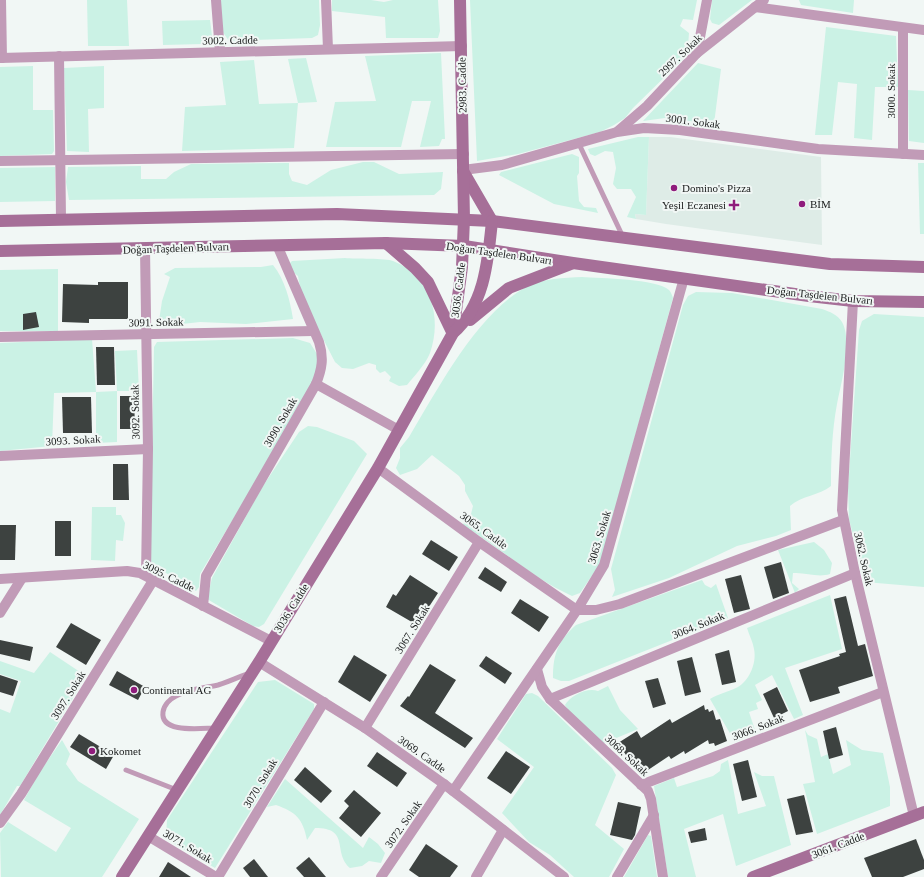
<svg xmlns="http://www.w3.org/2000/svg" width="924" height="877" viewBox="0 0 924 877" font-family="'Times New Roman',serif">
<rect width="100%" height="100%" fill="#f1f7f5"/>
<path fill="#deece7" d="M649,137H670L821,157L822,245L666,224L636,219L635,214L646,215Z"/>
<g fill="#cbf2e5">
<path d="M87,0H127L129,46H88Z"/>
<path d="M220,0H319L320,25L318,35L312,38L229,41L222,31Z"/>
<path d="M332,0H371L384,2L393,0H438L440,31L438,38H386L385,17L332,11Z"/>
<path d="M470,0H697L693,20L683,19L680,26L689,33L688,46L682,60L633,108L625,118L614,125L600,132L518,154L477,161Z"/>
<path d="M712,0H752L719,25L712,23L710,19Z"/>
<path d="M799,0H854L853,13L801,5Z"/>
<path d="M210,20L212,36L210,41L204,44L163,45L162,21Z"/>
<path d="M826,27L896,36L898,87H875L872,140L854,138L857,84L838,82L832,135H815Z"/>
<path d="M441,53L445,139H442L439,146L420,147L431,101H412L401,147H326L335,102L376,101L365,56Z"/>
<path d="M306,58L317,102L298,103L294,148L182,151L185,107L226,105L220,62L254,60L259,104L298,103L288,59Z"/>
<path d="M698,63L721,69L714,124L665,118L643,121Z"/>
<path d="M33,66V110H53L54,151L52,154L0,156V67Z"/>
<path d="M104,66V108L88,109L89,152L67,151L64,68Z"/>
<path d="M908,90L924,91V143L909,141Z"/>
<path d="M638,137H649L646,215L635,214L636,219L627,217L636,197L631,189H617L613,184L616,168L613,152L605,151L595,156L590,154L588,149Z"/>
<path d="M572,154L579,157V173L577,176L579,201L584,207L596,208L598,213L554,204L499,175L501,172Z"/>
<path d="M363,162H374L399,174L443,172L441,189L434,195L69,200L66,182L68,167L141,166V179H166L174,172L191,164L289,163V174L292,181L307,185L331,170Z"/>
<path d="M918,163H924V234H920Z"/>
<path d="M55,167V201L0,202V168Z"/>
<path d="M345,258C355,259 386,258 393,261C430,275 443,317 430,353C425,365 415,375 407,385L399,386L389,381L391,377L385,371L380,373L376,369V365L369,363L353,369L342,368L335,362L313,319L301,293L298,276L292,271L289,264L292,261Z"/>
<path d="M273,265C285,280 290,300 293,319L246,324L200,322L173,325L159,321L162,301L170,277L164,274L175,268L261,267Z"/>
<path d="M58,269V331H0V270Z"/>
<path d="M582,277C600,278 657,279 669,290C671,292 672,295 673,298L600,564L580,593L572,596C532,578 500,547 462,525L470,518L473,506L465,491V485L459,476L432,455L417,469L400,475L396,468L400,458V448L409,437C438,389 476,315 526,287C543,278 564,278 582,277Z"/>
<path d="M696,292L732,293L822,309C830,312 837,314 842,322C853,342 841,383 837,404C832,430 831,460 831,486C819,496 802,495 790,506L791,530L776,536L737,546L669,578L612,597L615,590L611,569L683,305L688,296Z"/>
<path d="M874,314L924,317V587L865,582L849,519L848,488L859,330L862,321Z"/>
<path d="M293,338L310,343L319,357V368L291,423L200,574L199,587L196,591L156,567L150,560L154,347L157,342Z"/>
<path d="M92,339L96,392L117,391L115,351L137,350L139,391H117V442L96,443V392L54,393L52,446L0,451V343Z"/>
<path d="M308,426L317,427L354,441L367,454L264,624L259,627L253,626L207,599L212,578L261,489L299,432Z"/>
<path d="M92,507H116V515H121L125,523L123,541L116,540L115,561L91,560Z"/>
<path d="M814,542L824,550L832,563L830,574C817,578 806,572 793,573L792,583L799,589L795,593L778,550Z"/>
<path d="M702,580L705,585L711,588L716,584L728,618L569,681H561L553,678C553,654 558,641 576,625Z"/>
<path d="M830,595L842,649L785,668L803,715L794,719L772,675L755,685L762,700L756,703L758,709L749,712L756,733L735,742L710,699C718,694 727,692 736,688C749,682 757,663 754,649C753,642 749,635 747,628Z"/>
<path d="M50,652L86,676L20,786H17L0,815V709L10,713L21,681L0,674V661L34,673Z"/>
<path d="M275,680L314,704V709L215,868L171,842L166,836L167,820L258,682Z"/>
<path d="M608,686L620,710L638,729L602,744L571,714L565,705C570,696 587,687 598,691Z"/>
<path d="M532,693L538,696L612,768L616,775L595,825L624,849L609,877H574L550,855L529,842L502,813L534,767L497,739L526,694Z"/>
<path d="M805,730L808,735L817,739L821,757L828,754L833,774L851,765L846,740L862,750L883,753L890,787V806L817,834L803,784L815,782Z"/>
<path d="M62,740L70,754L66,764L78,781L139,819L102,877H1L0,833L8,822L56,852L71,828L24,800L39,773Z"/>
<path d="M728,760L738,814L766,806L754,772L762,776H774L791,845L736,866L723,814L684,829L696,877H668L654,786L674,778L677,787L713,776L720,771L721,764Z"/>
<path d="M285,779L363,848L369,837L378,844L385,853L381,863L369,861L362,866L350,868C332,852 351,828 315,828L307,840C303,819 296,812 276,805L267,807Z"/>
<path d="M648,835L651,836L657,877H624Z"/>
</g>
<g fill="#3d4240">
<path d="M98,282H128V319H89V323L62,322L63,284L98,285Z"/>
<path d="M36,312L39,327L23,330V314Z"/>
<path d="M96,347H114L115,385H97Z"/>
<path d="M120,396H134L135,429H120Z"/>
<path d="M62,397H91L92,433H63Z"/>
<path d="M113,464H128L129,500H113Z"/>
<rect x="55" y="521" width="16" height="35"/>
<path d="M0,525H16L15,560H0Z"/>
<path d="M431,540L458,557L449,571L422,554Z"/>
<path d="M781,562L789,593L773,599L764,567Z"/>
<path d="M485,567L507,582L501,592L478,578Z"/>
<path d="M410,575L438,593L417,625L386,607L393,594L396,596Z"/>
<path d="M741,575L750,609L734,613L725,579Z"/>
<path d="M846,596L858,646L865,644L873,676L838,687L840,693L810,702L799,670L840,656L839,654L846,652L834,599Z"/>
<path d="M520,599L549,617L539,632L511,613Z"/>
<path d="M71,623L101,640L86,665L56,647Z"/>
<path d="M0,640L33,647L30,661L0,654Z"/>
<path d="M729,650L736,682L722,685L715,654Z"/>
<path d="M354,655L387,675L370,702L338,682Z"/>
<path d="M486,656L512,673L505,684L479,666Z"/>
<path d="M692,657L701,692L685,696L677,661Z"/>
<path d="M430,664L456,680L435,713L473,738L465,748L400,706L408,696L409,697Z"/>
<path d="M117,671L145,687L138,700L109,685Z"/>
<path d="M0,675L18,681L13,696L0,692Z"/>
<path d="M658,678L666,704L653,708L645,681Z"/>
<path d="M777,687L788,711L774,718L763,694Z"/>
<path d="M704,705L705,710L708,709L709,712L713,710L716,720L720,719L727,741L715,746L714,743L709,744L708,740L685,754L684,751L671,759L669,756L642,774L631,756L628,758L618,743L637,731L641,738L670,719L672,723Z"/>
<path d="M836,727L843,755L829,759L823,731Z"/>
<path d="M79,734L114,755L106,769L70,747Z"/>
<path d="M506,751L530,767L511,794L487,778Z"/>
<path d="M377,752L407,773L397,787L367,766Z"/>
<path d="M748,760L757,797L742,801L733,764Z"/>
<path d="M305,767L332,791L321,803L294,780Z"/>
<path d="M354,790L381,813L361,837L339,818L349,806L344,801Z"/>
<path d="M804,795L813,832L796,835L787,799Z"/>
<path d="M618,802L641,807L635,835L632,840L610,835Z"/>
<path d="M705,828L707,840L691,843L688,832Z"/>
<path d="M916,839L924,860V869L903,877H872L864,858Z"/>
<path d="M426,844L458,866L450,877H419L409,870Z"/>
<path d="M309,857L326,877H304L296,868Z"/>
<path d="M254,859L268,877H250L243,868Z"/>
<path d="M168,862L191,877H159Z"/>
</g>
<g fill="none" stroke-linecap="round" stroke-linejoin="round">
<g stroke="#c19bb7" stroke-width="5">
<path d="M579,144L623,237"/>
<path d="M215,728C202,728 160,734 163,712C164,705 170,699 176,696C189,689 204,688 218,685C228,682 239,677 249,673"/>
<path d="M126,770L177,790"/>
</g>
<g stroke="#c19bb7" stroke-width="10">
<path d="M1,0L2,58"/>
<path d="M216,0L220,52"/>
<path d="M326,0L328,49"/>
<path d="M755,7L924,30"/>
<path d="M903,28V154"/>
<path d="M697,53L707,0"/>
<path d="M59,56L61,219"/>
<path d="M0,58L462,46"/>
<path d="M618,131L647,106L697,53L764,0"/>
<path d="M0,161L464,154"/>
<path d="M463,170L502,165L617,132L644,128L680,130L818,149L924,155"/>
<path d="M145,249L148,449L146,575"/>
<path d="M853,301L842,510L855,573L914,816"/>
<path d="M0,337L313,331"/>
<path d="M316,384L399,430"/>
<path d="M0,456L148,449"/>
<path d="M378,468L479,542L577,610H596L620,604L843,520"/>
<path d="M0,579L127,571L140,573L271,641"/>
<path d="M203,606L206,576L316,384C322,369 324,358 319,342L277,245"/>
<path d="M0,613L22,578"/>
<path d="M259,662L365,728L444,784L564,877"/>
<path d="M537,669L542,687L550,699L648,791L651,799L663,877"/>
<path d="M550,699L855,573"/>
<path d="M365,728L479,542"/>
<path d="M641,785L883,692"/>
<path d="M453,791L577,610L604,565L684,278"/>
<path d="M0,823L21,794L154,579"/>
<path d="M148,836L216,877"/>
<path d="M218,877L324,702"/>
<path d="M381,877L444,784"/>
<path d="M476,877L503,830"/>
<path d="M617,877L654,815"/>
</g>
<g stroke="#a66f98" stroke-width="12">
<path d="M463,171L492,221"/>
<path d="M0,221L337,214L492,221L830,264L924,267"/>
<path d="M386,243L415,268L428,282L452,332"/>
<path d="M0,251L386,243L464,246L573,263L809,296L853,301L924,302"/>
<path d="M470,320L509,288L571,264"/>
<path d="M453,333L462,267L464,219L460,0"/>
<path d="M122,877L259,662L378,468L453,333C485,305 488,260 492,221"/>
<path d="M753,877L924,812"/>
</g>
</g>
<g fill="#8f1c7c" stroke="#f1f7f5" stroke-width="1.5">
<circle cx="674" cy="188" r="4"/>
<circle cx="802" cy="204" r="4"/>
<path d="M732 199h4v4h4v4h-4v4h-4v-4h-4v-4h4z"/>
<circle cx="134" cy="690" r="4"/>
<circle cx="92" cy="751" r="4"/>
</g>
<g text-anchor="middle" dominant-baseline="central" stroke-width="4" stroke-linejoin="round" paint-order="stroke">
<g font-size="11" fill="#191b1b" stroke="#f1f7f5">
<text transform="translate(230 40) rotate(-1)">3002. Cadde</text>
<text transform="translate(680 55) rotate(-44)">2997. Sokak</text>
<text transform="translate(462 85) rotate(-91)">2983. Cadde</text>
<text transform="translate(891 91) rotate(-90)">3000. Sokak</text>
<text transform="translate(693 121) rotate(7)">3001. Sokak</text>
<text transform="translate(176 248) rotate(-2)">Doğan Taşdelen Bulvarı</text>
<text transform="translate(499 253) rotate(8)">Doğan Taşdelen Bulvarı</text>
<text transform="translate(458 290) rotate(-83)">3036. Cadde</text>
<text transform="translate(820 295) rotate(6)">Doğan Taşdelen Bulvarı</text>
<text transform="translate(156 322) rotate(-1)">3091. Sokak</text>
<text transform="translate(135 412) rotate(-91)">3092. Sokak</text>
<text transform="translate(280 422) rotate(-60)">3090. Sokak</text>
<text transform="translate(73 440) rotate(-3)">3093. Sokak</text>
<text transform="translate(484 530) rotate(36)">3065. Cadde</text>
<text transform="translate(599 537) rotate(-73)">3063. Sokak</text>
<text transform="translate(864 559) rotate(77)">3062. Sokak</text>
<text transform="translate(169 576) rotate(26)">3095. Cadde</text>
<text transform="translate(291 608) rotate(-58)">3036. Cadde</text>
<text transform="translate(698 625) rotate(-22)">3064. Sokak</text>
<text transform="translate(412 629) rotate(-58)">3067. Sokak</text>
<text transform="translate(68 695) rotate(-58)">3097. Sokak</text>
<text transform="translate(758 727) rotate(-21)">3066. Sokak</text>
<text transform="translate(422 754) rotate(35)">3069. Cadde</text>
<text transform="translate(627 755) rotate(43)">3068. Sokak</text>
<text transform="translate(260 783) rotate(-59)">3070. Sokak</text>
<text transform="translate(403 824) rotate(-55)">3072. Sokak</text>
<text transform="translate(838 845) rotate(-21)">3061. Cadde</text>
<text transform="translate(188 846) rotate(31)">3071. Sokak</text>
</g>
<g font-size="11" fill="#191b1b" stroke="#f1f7f5" text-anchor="start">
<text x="682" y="188">Domino's Pizza</text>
<text x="810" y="204">BİM</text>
<text x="726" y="205" text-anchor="end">Yeşil Eczanesi</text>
<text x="142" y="690">Continental AG</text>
<text x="100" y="751">Kokomet</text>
</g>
</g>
</svg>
